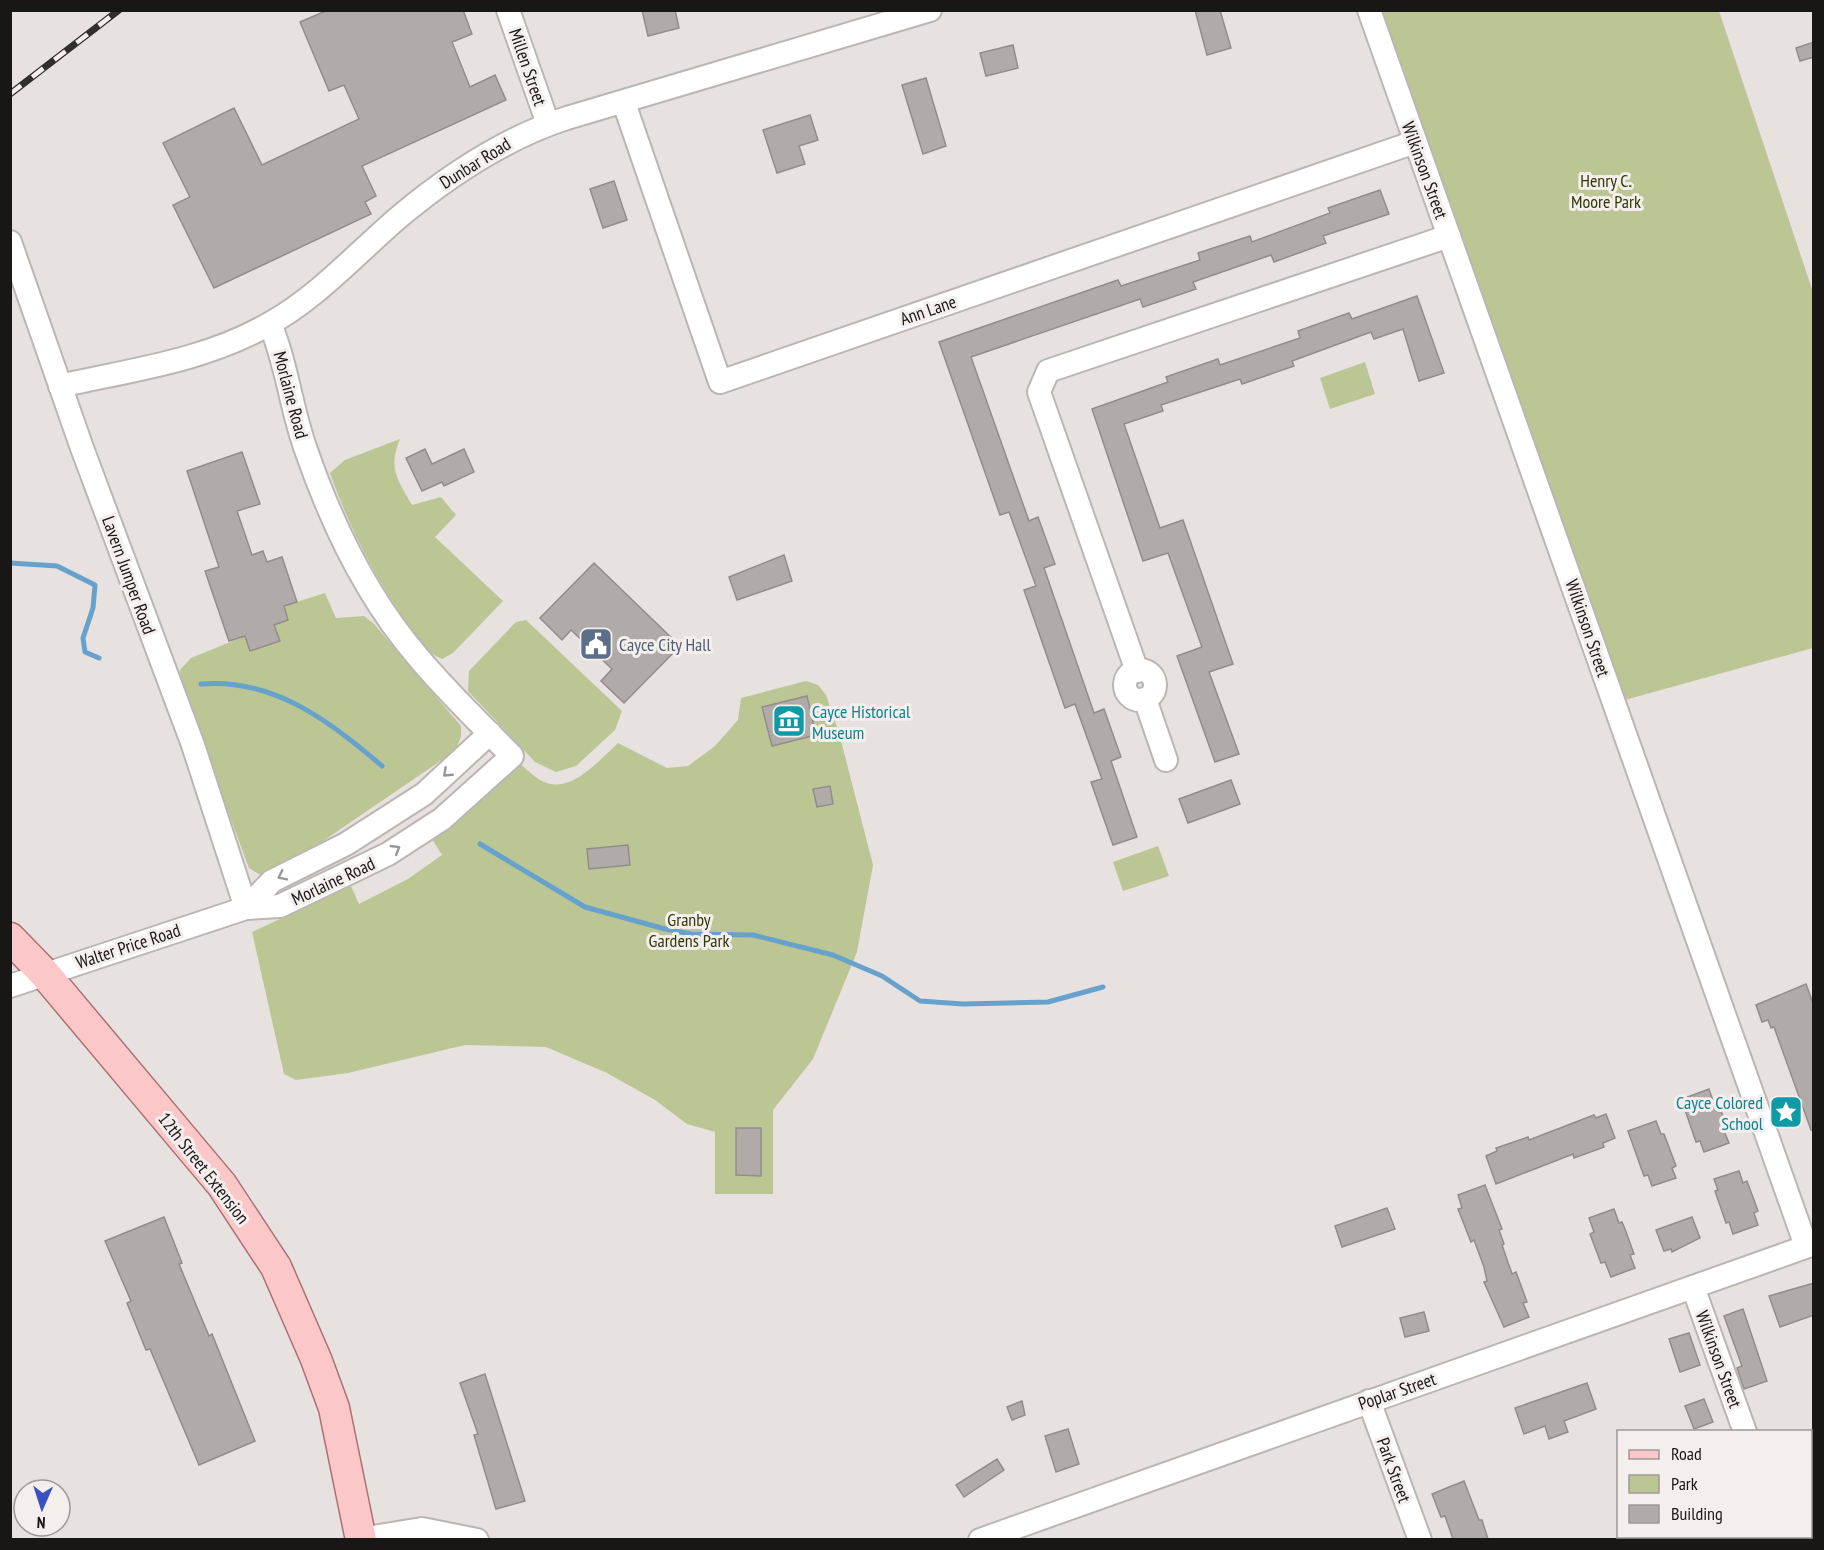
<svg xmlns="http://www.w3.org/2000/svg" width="1824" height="1550" viewBox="0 0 1824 1550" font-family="'PT Sans Narrow',sans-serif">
<rect width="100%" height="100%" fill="#e7e2e0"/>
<g fill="#bcc694">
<path d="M1369,11H1719L1813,292V648L1614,703Z"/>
<path d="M1365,362L1375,394L1330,409L1320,378Z"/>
<path d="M400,439C388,468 397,479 412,505L441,497L456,515L435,537L503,601L453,653L442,659C425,652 417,637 407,623C374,576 349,527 330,473L345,460Z"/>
<path d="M325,593L336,618L364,616L374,624L461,726V737L455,751L282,869L262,876L249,868L183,691L180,670L191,658L245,636L280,640L274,625L288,620L284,606Z"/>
<path d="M526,620L622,711L615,730L576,766L556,772L535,762L468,691L469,671L516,622Z"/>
<path d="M806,681L818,685L826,695L839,733L873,865L857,952L813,1059L773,1110V1194H715V1132L687,1124L655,1100L607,1073L546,1047L465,1045L348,1073L296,1080L284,1074L252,932L351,886L359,904L408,879L442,855L427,831L512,756C521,764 531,775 542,781C570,796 599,760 618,743L667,768L688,766L715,746L738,720L741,698Z"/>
<path d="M1158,846L1169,876L1123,891L1113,862Z"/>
</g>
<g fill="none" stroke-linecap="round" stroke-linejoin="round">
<g stroke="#66a2cb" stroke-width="5">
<path d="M10,563L57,566L95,585L93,608L83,638L85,652L99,658"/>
<path d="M201,684C273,678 330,721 382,766"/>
<path d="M480,844L585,907L665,929L691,934L753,935L833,955L882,976L920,1001L963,1004L1048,1002L1103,987"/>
</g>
</g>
<g fill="#b0aba9" stroke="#928d8b" stroke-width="1.5">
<path d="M328,10H463L472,34L452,42L470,87L495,75L506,100L362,166L376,196L365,202L371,214L214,288L173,205L190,197L163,143L234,108L262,165L359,119L344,85L329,91L300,22Z"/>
<path d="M642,10H675L679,28L648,36Z"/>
<path d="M1195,10H1220L1231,48L1207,55Z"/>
<path d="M1814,42V57L1800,61L1796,48Z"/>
<path d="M1013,45L1018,68L986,76L980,53Z"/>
<path d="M926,78L946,146L923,154L902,85Z"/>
<path d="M810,115L818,140L799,146L805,164L777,173L763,130Z"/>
<path d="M614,181L627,220L603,228L590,189Z"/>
<path d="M1380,190L1389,214L1323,236L1326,243L1274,262L1271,255L1193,282L1196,289L1143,307L1140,299L971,357L1029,521L1038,517L1055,564L1044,568L1094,713L1104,709L1121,757L1111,761L1137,837L1113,845L1091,782L1102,779L1075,704L1065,708L1024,590L1036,586L1009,512L1000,515L939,342L1118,280L1121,286L1200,260L1198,253L1250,236L1252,242L1330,213L1328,208Z"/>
<path d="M1417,296L1444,373L1419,381L1403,329L1374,339L1371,332L1292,361L1294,366L1242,384L1240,379L1161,405L1163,411L1124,424L1160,528L1183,520L1233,664L1209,672L1239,754L1215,762L1177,656L1202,647L1168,553L1143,561L1092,409L1168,382L1166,377L1218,359L1220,365L1300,338L1298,331L1349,313L1352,319Z"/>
<path d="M425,449L432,464L464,449L474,472L444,486L442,482L422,491L406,458Z"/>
<path d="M242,452L260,504L237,511L252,555L263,551L267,562L282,557L297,602L284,606L288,620L274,625L280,641L250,651L245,636L229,641L205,571L219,567L187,471Z"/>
<path d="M784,555L792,581L737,600L729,577Z"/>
<path d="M594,563L680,646L624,703L601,681L612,669L571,630L562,640L540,618Z"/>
<path d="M807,696L816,735L772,746L762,707Z"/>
<path d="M1231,780L1240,804L1188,823L1179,799Z"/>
<path d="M830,786L833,804L817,807L813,789Z"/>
<path d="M628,845L630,865L589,869L587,849Z"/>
<path d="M1806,984L1814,1006V1130H1811L1774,1027L1771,1028L1768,1020L1762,1022L1756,1005Z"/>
<path d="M1709,1089L1713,1101L1717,1100L1728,1130L1724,1131L1729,1143L1704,1152L1700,1141L1696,1142L1685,1110L1689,1108L1685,1098Z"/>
<path d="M1606,1114L1615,1138L1603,1143L1604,1147L1574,1158L1573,1154L1496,1184L1486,1156L1497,1151L1496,1148L1528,1137L1529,1140L1594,1115L1596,1118Z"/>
<path d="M1656,1121L1661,1134H1664L1676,1166L1672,1168L1676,1178L1652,1186L1648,1175L1644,1176L1628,1131Z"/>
<path d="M736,1128H761V1176L736,1175Z"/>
<path d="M1739,1171L1743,1183L1747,1181L1758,1211L1754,1213L1758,1225L1733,1234L1729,1222L1726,1223L1715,1191L1718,1190L1714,1179Z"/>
<path d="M1485,1185L1502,1229L1499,1230L1504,1244L1502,1245L1512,1274L1516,1272L1527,1302L1523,1303L1529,1317L1504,1327L1484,1282L1487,1281L1484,1267L1474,1240L1471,1242L1458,1209L1462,1208L1458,1195Z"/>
<path d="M1387,1208L1395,1229L1342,1247L1335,1226Z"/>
<path d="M1614,1209L1619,1223L1622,1222L1625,1229L1634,1254L1630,1255L1635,1268L1611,1277L1605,1262L1601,1263L1590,1234L1594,1232L1589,1218Z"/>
<path d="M164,1217L182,1263L179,1264L209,1336L212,1334L255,1441L199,1465L150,1349L146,1350L127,1303L131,1301L105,1241Z"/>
<path d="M1692,1217L1700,1238L1672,1252L1671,1249L1664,1251L1656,1230Z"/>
<path d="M1814,1283V1315L1780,1327L1769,1296Z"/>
<path d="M1743,1309L1767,1381L1744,1389L1737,1368L1742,1366L1724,1316Z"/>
<path d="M1424,1312L1429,1331L1405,1337L1400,1318Z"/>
<path d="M1689,1333L1700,1365L1680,1372L1669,1339Z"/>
<path d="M485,1374L525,1501L496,1509L474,1435L478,1434L460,1383Z"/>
<path d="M1587,1383L1596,1409L1564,1421L1568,1432L1549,1439L1545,1426L1524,1434L1515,1408Z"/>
<path d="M1704,1399L1713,1422L1694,1429L1685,1406Z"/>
<path d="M1022,1401L1025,1415L1012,1420L1007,1407Z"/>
<path d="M1068,1429L1079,1464L1056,1472L1045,1436Z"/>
<path d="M997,1459L1004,1470L964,1497L956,1485Z"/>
<path d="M1464,1481L1479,1520H1482L1488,1539H1453L1445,1516L1441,1517L1432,1494Z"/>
</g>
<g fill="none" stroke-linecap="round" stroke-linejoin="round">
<g stroke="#bbb6b4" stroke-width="26">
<g id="minor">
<path d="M508,10L548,124"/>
<path d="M1369,10L1806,1246"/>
<path d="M624,103L720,382L1415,142"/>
<path d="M10,242L82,448L193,745L246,908"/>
<path d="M60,386C130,370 205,361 269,324C319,296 356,254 399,217C449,175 505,138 567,118L930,10"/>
<circle cx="1140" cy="685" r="15"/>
<path d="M1137,671L1039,392L1048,371L1449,236"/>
<path d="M1145,699L1166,760"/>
<path d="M246,908L272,881L346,844L424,794L490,733"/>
<path d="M10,986L246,908L280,906L388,854L442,819L512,756C481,724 447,692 418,657C368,599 331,522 306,450C291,409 287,364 270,324"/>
<path d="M1693,1287L1745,1432"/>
<path d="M1369,1401L1420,1540"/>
<path d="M361,1539L422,1529L477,1540"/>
<path d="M980,1540L1814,1244"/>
<path d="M1780,1540L1784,1538"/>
</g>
</g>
<g stroke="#ab7172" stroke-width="33">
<path id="major" d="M10,938L44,973L222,1185L276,1267L316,1359L334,1408L361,1540"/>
</g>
<use href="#minor" stroke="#fff" stroke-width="22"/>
<use href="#major" stroke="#fcc7c8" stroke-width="30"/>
<g stroke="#312f2e" stroke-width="7">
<path id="rail" d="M10,94L119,10"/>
</g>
<use href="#rail" stroke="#f4efed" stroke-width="4.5" stroke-dasharray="14" stroke-linecap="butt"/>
</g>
<defs><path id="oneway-chevron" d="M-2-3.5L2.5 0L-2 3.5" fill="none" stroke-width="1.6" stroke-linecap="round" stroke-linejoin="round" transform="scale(1.5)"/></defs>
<g stroke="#989796">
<use href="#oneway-chevron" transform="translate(447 773) rotate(137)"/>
<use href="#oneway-chevron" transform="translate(396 849) rotate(-31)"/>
<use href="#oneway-chevron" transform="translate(282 876) rotate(154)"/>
</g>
<defs>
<g id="civic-square" transform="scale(1.725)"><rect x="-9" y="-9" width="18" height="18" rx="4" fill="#5c6f8a" stroke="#f4efed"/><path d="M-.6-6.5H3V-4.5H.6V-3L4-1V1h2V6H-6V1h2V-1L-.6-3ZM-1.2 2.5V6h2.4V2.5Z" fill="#fff"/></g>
<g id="museum-square" transform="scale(1.725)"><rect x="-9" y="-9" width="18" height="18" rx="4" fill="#0f9aa8" stroke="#f4efed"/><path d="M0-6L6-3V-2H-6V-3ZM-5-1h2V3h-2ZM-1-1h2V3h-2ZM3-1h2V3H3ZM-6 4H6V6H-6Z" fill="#fff"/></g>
<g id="sight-square" transform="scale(1.725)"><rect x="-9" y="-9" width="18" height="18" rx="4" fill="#0f9aa8" stroke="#f4efed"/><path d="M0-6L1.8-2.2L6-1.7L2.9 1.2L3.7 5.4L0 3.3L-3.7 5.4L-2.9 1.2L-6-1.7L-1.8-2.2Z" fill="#fff"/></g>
</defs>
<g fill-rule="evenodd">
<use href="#civic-square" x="596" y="644"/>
<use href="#museum-square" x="789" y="721"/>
<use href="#sight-square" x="1786" y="1112"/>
</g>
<g text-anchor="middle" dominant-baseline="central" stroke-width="6" stroke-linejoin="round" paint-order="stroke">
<g font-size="18" fill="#191716" stroke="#f4efed">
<text transform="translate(528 67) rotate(71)">Millen Street</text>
<text transform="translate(475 163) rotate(-32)">Dunbar Road</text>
<text transform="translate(1425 170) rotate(70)">Wilkinson Street</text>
<text transform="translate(928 310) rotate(-19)">Ann Lane</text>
<text transform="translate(291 395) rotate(75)">Morlaine Road</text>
<text transform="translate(129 575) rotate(70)">Lavern Jumper Road</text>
<text transform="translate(1588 628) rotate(71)">Wilkinson Street</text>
<text transform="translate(333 881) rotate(-25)">Morlaine Road</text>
<text transform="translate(128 946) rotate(-18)">Walter Price Road</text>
<text transform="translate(204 1168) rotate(52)">12th Street Extension</text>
<text transform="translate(1719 1359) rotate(70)">Wilkinson Street</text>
<text transform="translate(1397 1391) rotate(-19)">Poplar Street</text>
<text transform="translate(1394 1470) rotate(70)">Park Street</text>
</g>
<g font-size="18" fill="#313805" stroke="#f4efed">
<text x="1606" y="180">Henry C.<tspan x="1606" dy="21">Moore Park</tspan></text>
<text x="689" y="919">Granby<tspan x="689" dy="21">Gardens Park</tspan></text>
</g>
<g font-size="18" fill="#4e5e75" stroke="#f4efed" text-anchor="start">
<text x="619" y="644">Cayce City Hall</text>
</g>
<g font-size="18" fill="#0d838f" stroke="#f4efed" text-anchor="start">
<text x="812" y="711">Cayce Historical<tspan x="812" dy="21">Museum</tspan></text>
<text x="1763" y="1102" text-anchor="end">Cayce Colored<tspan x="1763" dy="21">School</tspan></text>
</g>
</g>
<rect width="1824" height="1550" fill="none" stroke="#191716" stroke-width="24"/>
<rect x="1617" y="1430" width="195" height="108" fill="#f4efed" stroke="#9c9997" stroke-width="1.5"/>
<rect x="1629" y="1450" width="30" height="9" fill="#fcc7c8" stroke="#9c9997" stroke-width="1.5"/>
<text x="1671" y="1460" font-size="18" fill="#191716">Road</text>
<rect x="1629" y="1475" width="30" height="18" fill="#bcc694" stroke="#9c9997" stroke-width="1.5"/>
<text x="1671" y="1490" font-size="18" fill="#191716">Park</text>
<rect x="1629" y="1505" width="30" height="18" fill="#b0aba9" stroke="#9c9997" stroke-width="1.5"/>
<text x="1671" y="1520" font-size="18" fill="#191716">Building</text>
<g transform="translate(42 1508) rotate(183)"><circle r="28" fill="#f4efed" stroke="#9c9997" stroke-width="1.5"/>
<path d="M0-4.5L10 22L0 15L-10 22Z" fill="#3750c2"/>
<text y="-9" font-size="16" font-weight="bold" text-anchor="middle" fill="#191716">N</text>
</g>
</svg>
